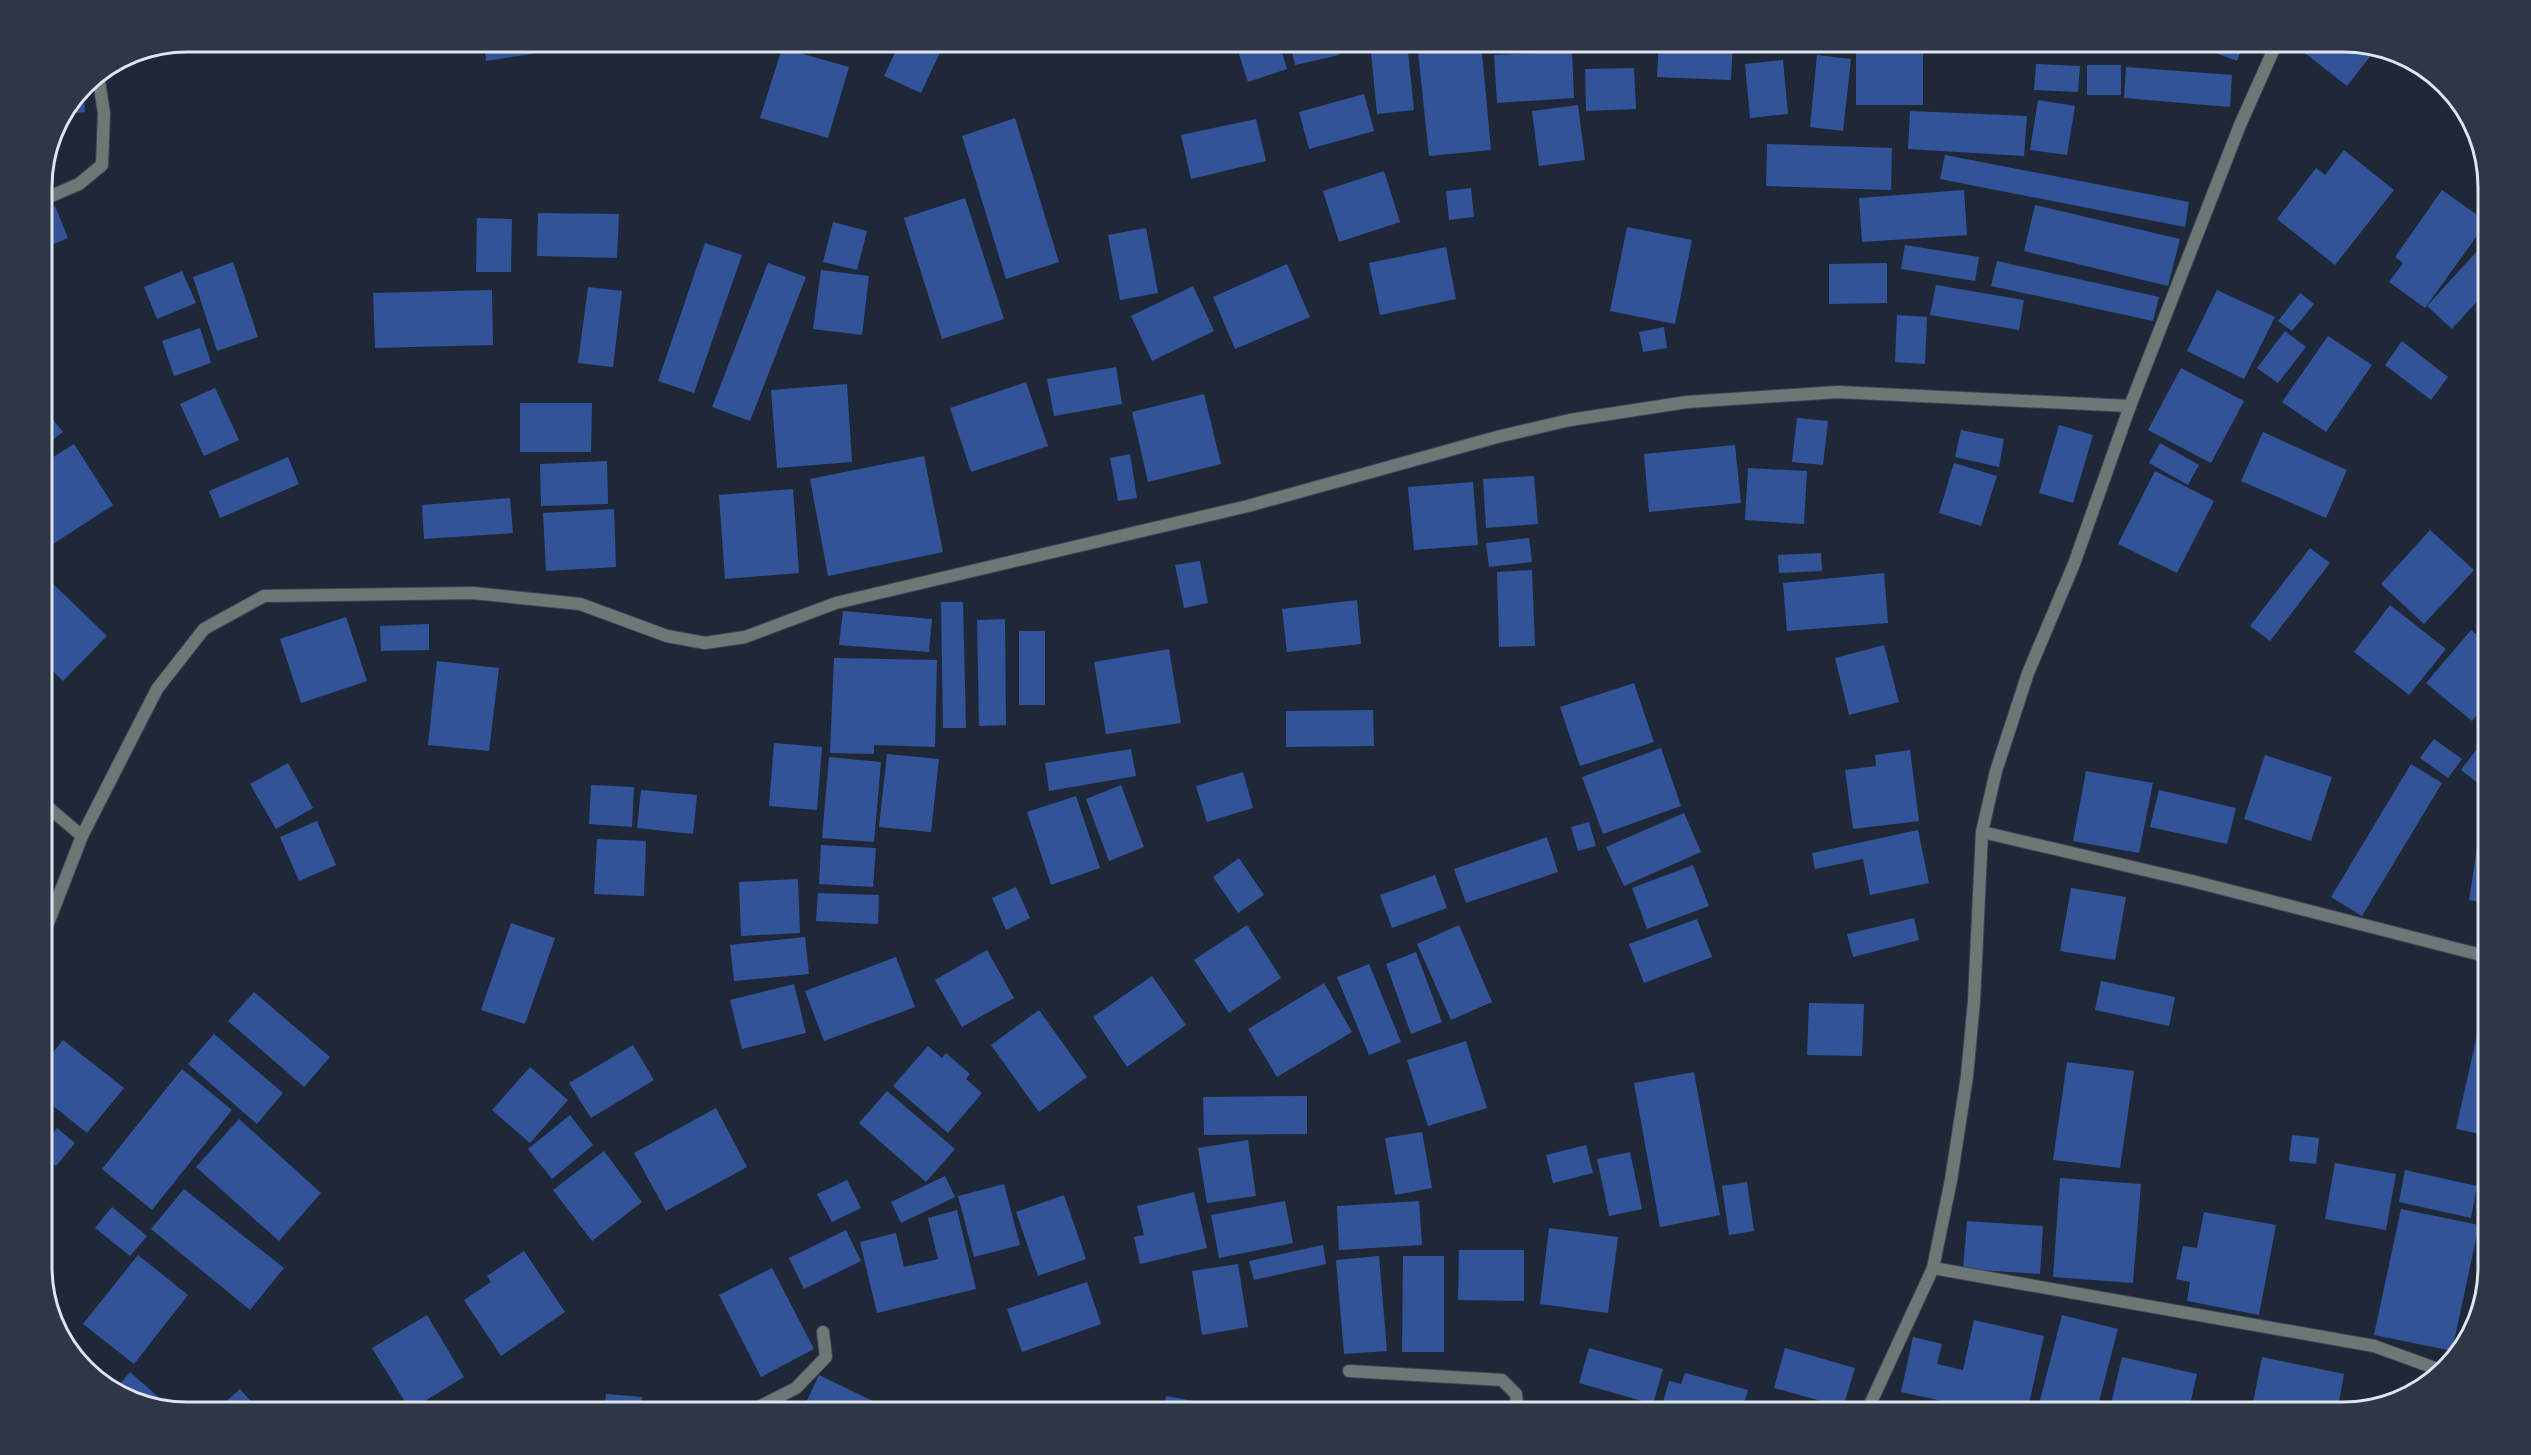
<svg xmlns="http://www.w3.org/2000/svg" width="2531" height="1455" viewBox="0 0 2531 1455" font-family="'PT Sans Narrow',sans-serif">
<rect width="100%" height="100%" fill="#1f2838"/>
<g fill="#325398">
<path d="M484,42H550L551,51L486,61Z"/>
<path d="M900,42H945L921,93L884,76Z"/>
<path d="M1173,42H1197L1176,50Z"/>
<path d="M1235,42H1279L1287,69L1248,82Z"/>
<path d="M1290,42H1336L1339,55L1295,65Z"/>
<path d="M1370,42H1407L1414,110L1377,114Z"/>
<path d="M1417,42H1481L1491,150L1429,156Z"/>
<path d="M1659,42H1733L1731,80L1657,77Z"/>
<path d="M2084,42H2106L2105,47Z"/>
<path d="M2116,42H2172L2170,53Z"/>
<path d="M2186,42H2244L2237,61Z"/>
<path d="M2307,42H2343L2375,50L2347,86L2301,50Z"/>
<path d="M782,48L849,67L828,138L760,118Z"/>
<path d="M1572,51L1574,98L1497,103L1494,55Z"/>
<rect x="1856" y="52" width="67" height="53"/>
<path d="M1817,55L1851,59L1843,131L1810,127Z"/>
<path d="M1783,60L1788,114L1750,118L1745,64Z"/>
<path d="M2036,64L2080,66L2078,92L2034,90Z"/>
<rect x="2087" y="65" width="34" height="30"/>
<path d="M2126,67L2232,75L2230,107L2124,98Z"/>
<path d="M1634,68L1636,109L1586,111L1585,69Z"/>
<path d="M83,88L85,112L65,114Z"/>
<path d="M1364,94L1374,131L1309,149L1299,112Z"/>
<path d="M2038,100L2075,106L2067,155L2030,150Z"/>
<path d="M1578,105L1585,160L1539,166L1532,111Z"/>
<path d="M1910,111L2027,116L2024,156L1908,149Z"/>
<path d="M1015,118L1059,262L1006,279L962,136Z"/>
<path d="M1256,119L1266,161L1191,179L1181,135Z"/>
<path d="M1767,144L1892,148L1891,190L1766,186Z"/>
<path d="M2344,150L2394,190L2335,265L2277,219L2316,168L2325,175Z"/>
<path d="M1945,155L2189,202L2185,227L1940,179Z"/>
<path d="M1384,171L1400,222L1339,242L1323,191Z"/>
<path d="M1471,188L1474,217L1449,220L1446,191Z"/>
<path d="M1964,190L1967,235L1862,242L1859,198Z"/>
<path d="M2442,190L2487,222L2425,308L2389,282L2403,263L2395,257Z"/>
<path d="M965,198L1004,319L942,339L904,218Z"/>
<path d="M2035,205L2180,239L2168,286L2024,251Z"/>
<path d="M55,206L68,238L42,249V211Z"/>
<path d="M538,213L619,214L617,258L537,256Z"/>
<path d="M477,218L512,219L511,272H476Z"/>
<path d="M833,222L867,231L857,270L823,262Z"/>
<path d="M1627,227L1692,240L1675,324L1610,311Z"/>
<path d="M1146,228L1158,293L1120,300L1108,235Z"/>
<path d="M2489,238V288L2452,329L2427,306Z"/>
<path d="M705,243L742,255L694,393L658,381Z"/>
<path d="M1905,245L1979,257L1975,281L1901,269Z"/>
<path d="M1446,247L1456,299L1380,315L1369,263Z"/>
<path d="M1997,261L2159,297L2153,321L1991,286Z"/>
<path d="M233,262L258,337L217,351L193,277Z"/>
<path d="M768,263L806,277L750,421L712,407Z"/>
<path d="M1887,263V303L1829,304V264Z"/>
<path d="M1287,264L1310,317L1235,349L1213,297Z"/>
<path d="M821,270L869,276L862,335L813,329Z"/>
<path d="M182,271L196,303L157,319L144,287Z"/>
<path d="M1936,285L2024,300L2019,330L1930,315Z"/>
<path d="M1193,286L1214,331L1152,361L1131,316Z"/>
<path d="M588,287L622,291L613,367L578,363Z"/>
<path d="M492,290L493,345L375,348L373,293Z"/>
<path d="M2217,290L2275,317L2244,379L2187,351Z"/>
<path d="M2300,293L2314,304L2292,331L2278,321Z"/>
<path d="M1897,315L1927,317L1925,364L1895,362Z"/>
<path d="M1664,327L1667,348L1643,352L1639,332Z"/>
<path d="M200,328L211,363L174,376L162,341Z"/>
<path d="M2285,331L2306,347L2278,383L2257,368Z"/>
<path d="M2328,336L2372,365L2326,432L2282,402Z"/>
<path d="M2402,341L2448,377L2431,400L2385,365Z"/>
<path d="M1116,367L1122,404L1054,416L1047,379Z"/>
<path d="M2181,368L2244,401L2211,463L2148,430Z"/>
<path d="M1026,382L1048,446L971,472L950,408Z"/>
<path d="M847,384L852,462L777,468L771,390Z"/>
<path d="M215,388L239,440L204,456L180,404Z"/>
<path d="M1204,394L1221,464L1148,482L1132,412Z"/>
<path d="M520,403H592L591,452H520Z"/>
<path d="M42,406L63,432L42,448Z"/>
<path d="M1797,418L1828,421L1823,465L1792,462Z"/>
<path d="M2059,425L2093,435L2073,503L2039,493Z"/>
<path d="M1961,430L2004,439L1999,467L1955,457Z"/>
<path d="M2263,432L2347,470L2326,518L2241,481Z"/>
<path d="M2160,443L2199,465L2188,485L2149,463Z"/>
<path d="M74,444L113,505L50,546L42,533V464Z"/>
<path d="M1735,445L1741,503L1649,512L1644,454Z"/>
<path d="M1130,454L1137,498L1118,501L1110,458Z"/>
<path d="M924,456L943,552L828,576L810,479Z"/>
<path d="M288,457L299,484L220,518L209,491Z"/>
<path d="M607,461L608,504L541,506L540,464Z"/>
<path d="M1954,463L1997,476L1981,526L1939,513Z"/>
<path d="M1748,468L1807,471L1804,524L1745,520Z"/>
<path d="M2155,471L2214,501L2177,573L2118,544Z"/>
<path d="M1534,476L1538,524L1486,528L1483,479Z"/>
<path d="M1473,482L1478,545L1414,550L1408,487Z"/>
<path d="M793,489L799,573L725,579L719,495Z"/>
<path d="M510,498L513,533L424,539L422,505Z"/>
<path d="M614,509L616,567L546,571L543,513Z"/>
<path d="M2430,530L2474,570L2424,624L2381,584Z"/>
<path d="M1529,538L1532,562L1489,567L1486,543Z"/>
<path d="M2310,548L2330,563L2270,641L2250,626Z"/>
<path d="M1821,553L1822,571L1779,573L1778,555Z"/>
<path d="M1200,561L1208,603L1184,608L1175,565Z"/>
<path d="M1532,570L1535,646L1499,647L1497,572Z"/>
<path d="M1884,573L1888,623L1787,631L1783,583Z"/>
<path d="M46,577L107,636L63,681L42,661V580Z"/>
<path d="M1357,600L1361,644L1287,652L1282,609Z"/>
<path d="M941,602H963L966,728H943Z"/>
<path d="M2390,605L2446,649L2409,695L2354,652Z"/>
<path d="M843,611L932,619L929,652L839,645Z"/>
<path d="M346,617L367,681L301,703L280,639Z"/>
<path d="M1005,619L1006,725L979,726L977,620Z"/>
<path d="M429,624V650L381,651L380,626Z"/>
<path d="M2471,630L2489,644V700L2472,721L2426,683Z"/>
<rect x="1019" y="631" width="26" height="74"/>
<path d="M1884,645L1899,702L1849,715L1835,658Z"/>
<path d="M1169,649L1181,723L1106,734L1094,662Z"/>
<path d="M834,658L937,660L935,747L874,745V754L830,753Z"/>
<path d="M437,661L499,668L489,751L428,745Z"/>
<path d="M1634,683L1654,742L1580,766L1560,707Z"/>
<path d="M1373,710L1374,746L1286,747V711Z"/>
<path d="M2489,733V792L2461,770Z"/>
<path d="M2434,739L2462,759L2448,778L2420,758Z"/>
<path d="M774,743L822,747L817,810L769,806Z"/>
<path d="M1661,748L1681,806L1603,834L1582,777Z"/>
<path d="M1131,749L1136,776L1049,791L1045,763Z"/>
<path d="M1910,750L1919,821L1853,829L1845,770L1876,766L1875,755Z"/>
<path d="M887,754L939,759L931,832L879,827Z"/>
<path d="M2265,755L2332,777L2311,841L2244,819Z"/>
<path d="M829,757L881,762L874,842L822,838Z"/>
<path d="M288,763L313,808L276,829L250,784Z"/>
<path d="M2411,764L2442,783L2362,916L2331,897Z"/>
<path d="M2086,771L2153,783L2139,853L2073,841Z"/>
<path d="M1243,772L1253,808L1207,822L1196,786Z"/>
<path d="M591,785L634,787L632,827L589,824Z"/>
<path d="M1121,785L1144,847L1109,861L1086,799Z"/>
<path d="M641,790L697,795L693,834L637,828Z"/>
<path d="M2159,790L2236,808L2227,844L2150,827Z"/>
<path d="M1076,796L1100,868L1051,885L1027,812Z"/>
<path d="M1684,813L1701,852L1624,886L1606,847Z"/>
<path d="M317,821L336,865L299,881L280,837Z"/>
<path d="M1589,822L1596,846L1578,851L1571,827Z"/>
<path d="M1918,830L1929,883L1870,895L1863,859L1815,869L1812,853Z"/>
<path d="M1547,837L1558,872L1466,903L1454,869Z"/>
<path d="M597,839L646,841L644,896L594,894Z"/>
<path d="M821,845L876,848L873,887L819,884Z"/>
<path d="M2477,848L2489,850V904L2469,900Z"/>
<path d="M1239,858L1264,895L1238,913L1213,877Z"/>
<path d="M1693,865L1709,906L1647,929L1632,888Z"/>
<path d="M1435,875L1447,908L1392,928L1380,895Z"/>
<path d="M798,879L800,933L741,936L739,882Z"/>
<path d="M1016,887L1030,918L1006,930L992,898Z"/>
<path d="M2071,888L2126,897L2115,960L2060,951Z"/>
<path d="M818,893L879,895L878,924L816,921Z"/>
<path d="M1914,918L1919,940L1853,957L1847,934Z"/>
<path d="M1697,919L1712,957L1644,983L1629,944Z"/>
<path d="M511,923L555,938L525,1024L481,1010Z"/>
<path d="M1247,925L1281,978L1229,1013L1194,960Z"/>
<path d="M1459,925L1492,1002L1451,1020L1417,944Z"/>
<path d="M805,937L809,974L734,981L730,945Z"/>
<path d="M987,950L1014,998L962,1027L935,980Z"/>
<path d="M1416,952L1442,1022L1411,1034L1386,964Z"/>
<path d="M896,957L915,1007L824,1041L805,991Z"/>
<path d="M1369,964L1401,1042L1369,1055L1337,977Z"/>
<path d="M1152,976L1186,1025L1127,1067L1093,1017Z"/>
<path d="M2101,981L2175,997L2169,1026L2095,1010Z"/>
<path d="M1324,983L1352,1032L1277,1077L1248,1029Z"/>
<path d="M794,984L806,1033L742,1049L730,1000Z"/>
<path d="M2488,986H2489V1136L2456,1129Z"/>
<path d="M254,992L330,1057L304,1087L228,1021Z"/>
<path d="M1809,1003L1864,1004L1862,1056L1807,1055Z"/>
<path d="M1039,1010L1087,1077L1039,1112L991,1045Z"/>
<path d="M214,1034L283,1093L257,1124L188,1064Z"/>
<path d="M63,1040L124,1088L87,1133L42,1097V1066Z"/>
<path d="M1466,1041L1487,1108L1428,1126L1407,1060Z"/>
<path d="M633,1045L654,1080L591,1118L569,1083Z"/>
<path d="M928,1046L942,1058L946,1053L970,1074L966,1079L982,1093L948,1133L893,1086Z"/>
<path d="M2067,1062L2134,1071L2120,1168L2053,1160Z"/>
<path d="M530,1067L568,1100L530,1143L492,1110Z"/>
<path d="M182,1069L232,1110L152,1210L102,1169Z"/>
<path d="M1694,1072L1720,1215L1660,1227L1634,1083Z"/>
<path d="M887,1091L955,1149L926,1182L859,1123Z"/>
<path d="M1307,1096V1134L1204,1135L1203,1097Z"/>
<path d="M716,1108L747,1167L666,1211L634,1153Z"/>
<path d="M570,1115L593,1145L552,1179L528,1149Z"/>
<path d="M239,1119L321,1193L279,1241L196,1167Z"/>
<path d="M57,1128L75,1143L56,1166L42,1155V1147Z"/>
<path d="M1422,1132L1432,1188L1395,1195L1385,1138Z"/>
<path d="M2292,1135L2319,1138L2316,1164L2289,1161Z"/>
<path d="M1248,1140L1256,1196L1207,1203L1198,1148Z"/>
<path d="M1586,1145L1593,1173L1553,1183L1546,1155Z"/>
<path d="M604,1151L642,1202L592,1241L553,1190Z"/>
<path d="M1630,1152L1642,1209L1609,1216L1597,1159Z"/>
<path d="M2335,1163L2396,1174L2386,1230L2325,1219Z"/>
<path d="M2405,1170L2477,1186L2471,1218L2399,1202Z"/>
<path d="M945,1176L955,1197L901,1223L891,1202Z"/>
<path d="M2060,1178L2141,1184L2133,1283L2053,1277Z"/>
<path d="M847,1180L861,1208L832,1222L817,1194Z"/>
<path d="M1747,1182L1754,1231L1729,1235L1722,1186Z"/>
<path d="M1004,1184L1020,1245L974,1257L958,1196Z"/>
<path d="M184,1189L284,1268L250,1310L151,1229Z"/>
<path d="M1194,1192L1207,1248L1140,1264L1134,1237L1144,1235L1137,1206Z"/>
<path d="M1064,1195L1086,1259L1038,1276L1016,1212Z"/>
<path d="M1285,1201L1293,1243L1219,1258L1211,1215Z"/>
<path d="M1419,1201L1422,1245L1339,1250L1337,1206Z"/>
<path d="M112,1207L147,1236L130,1256L95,1228Z"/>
<path d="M2401,1209L2479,1225L2452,1351L2374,1335Z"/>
<path d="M957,1210L976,1289L877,1313L860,1242L896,1233L904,1267L938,1259L928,1218Z"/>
<path d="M2204,1212L2276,1225L2259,1315L2187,1301L2190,1282L2176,1279L2183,1246L2197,1248Z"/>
<path d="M1967,1221L2043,1226L2040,1274L1963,1269Z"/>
<path d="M1549,1228L1618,1237L1608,1313L1540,1304Z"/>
<path d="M846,1230L861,1261L804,1289L789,1258Z"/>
<path d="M1323,1245L1326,1264L1254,1280L1249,1261Z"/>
<path d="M1459,1250H1524V1301L1458,1300Z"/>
<path d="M524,1251L565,1312L501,1356L464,1300L491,1282L487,1276Z"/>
<path d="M138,1255L188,1295L134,1364L83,1324Z"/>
<path d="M1379,1256L1387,1351L1344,1354L1336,1260Z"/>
<path d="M1403,1256H1444V1352H1402Z"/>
<path d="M1238,1264L1248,1327L1202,1335L1192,1271Z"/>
<path d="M772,1268L814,1349L761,1377L719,1295Z"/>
<path d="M1087,1282L1101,1324L1022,1352L1007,1309Z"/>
<path d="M427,1315L464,1377L410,1410L372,1348Z"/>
<path d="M2062,1315L2118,1329L2096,1413H2079L2039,1404Z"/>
<path d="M1974,1320L2044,1336L2027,1413H1997L1901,1392L1913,1337L1942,1344L1937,1364L1963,1370Z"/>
<path d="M1589,1348L1663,1369L1653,1404L1579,1383Z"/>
<path d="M1785,1348L1855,1368L1843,1407L1774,1388Z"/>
<path d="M2122,1357L2197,1374L2188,1413H2109Z"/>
<path d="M2262,1357L2344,1374L2337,1413H2251Z"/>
<path d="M130,1372L172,1409L115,1394L113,1392Z"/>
<path d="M1685,1373L1748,1390L1741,1413H1660L1669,1381L1681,1384Z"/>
<path d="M819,1375L885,1407L882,1413H801Z"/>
<path d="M240,1389L261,1413H213Z"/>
<path d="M606,1394L642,1397L640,1413H604Z"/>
<path d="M1166,1396L1205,1403L1203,1413H1163Z"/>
<path d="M647,1406L689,1411V1413H646Z"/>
</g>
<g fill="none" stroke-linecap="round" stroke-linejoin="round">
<g stroke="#3e4655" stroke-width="14">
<g id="minor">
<path d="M42,200L79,184L102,165L104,113L98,75"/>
<path d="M42,802L82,836"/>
<path d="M1982,832L2192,881L2489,957"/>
<path d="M42,939L82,836L157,689L204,629L264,596L473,593L580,604L667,636L705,643L745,637L836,603L1248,506L1497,437L1570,420L1687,402L1838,392L2130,406"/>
<path d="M1933,1268L2374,1346L2440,1370"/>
<path d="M1349,1371L1502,1380L1516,1394L1518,1413"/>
<path d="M747,1413L796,1388L826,1357L823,1332"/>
<path d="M1866,1413L1933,1268L1951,1180L1967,1076L1974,1001L1982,832L1996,771L2028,673L2074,564L2130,406L2240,125L2277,42"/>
</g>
</g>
<use href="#minor" stroke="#6c7875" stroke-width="12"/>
</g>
<path d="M0 0H2531V1455H0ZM187 52H2343A135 135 0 0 1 2478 187V1267A135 135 0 0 1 2343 1402H187A135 135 0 0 1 52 1267V187A135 135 0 0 1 187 52Z" fill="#2e3747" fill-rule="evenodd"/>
<path fill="none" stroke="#dee4f0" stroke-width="3" d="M187 52H2343A135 135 0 0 1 2478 187V1267A135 135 0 0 1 2343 1402H187A135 135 0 0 1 52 1267V187A135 135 0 0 1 187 52Z"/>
</svg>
